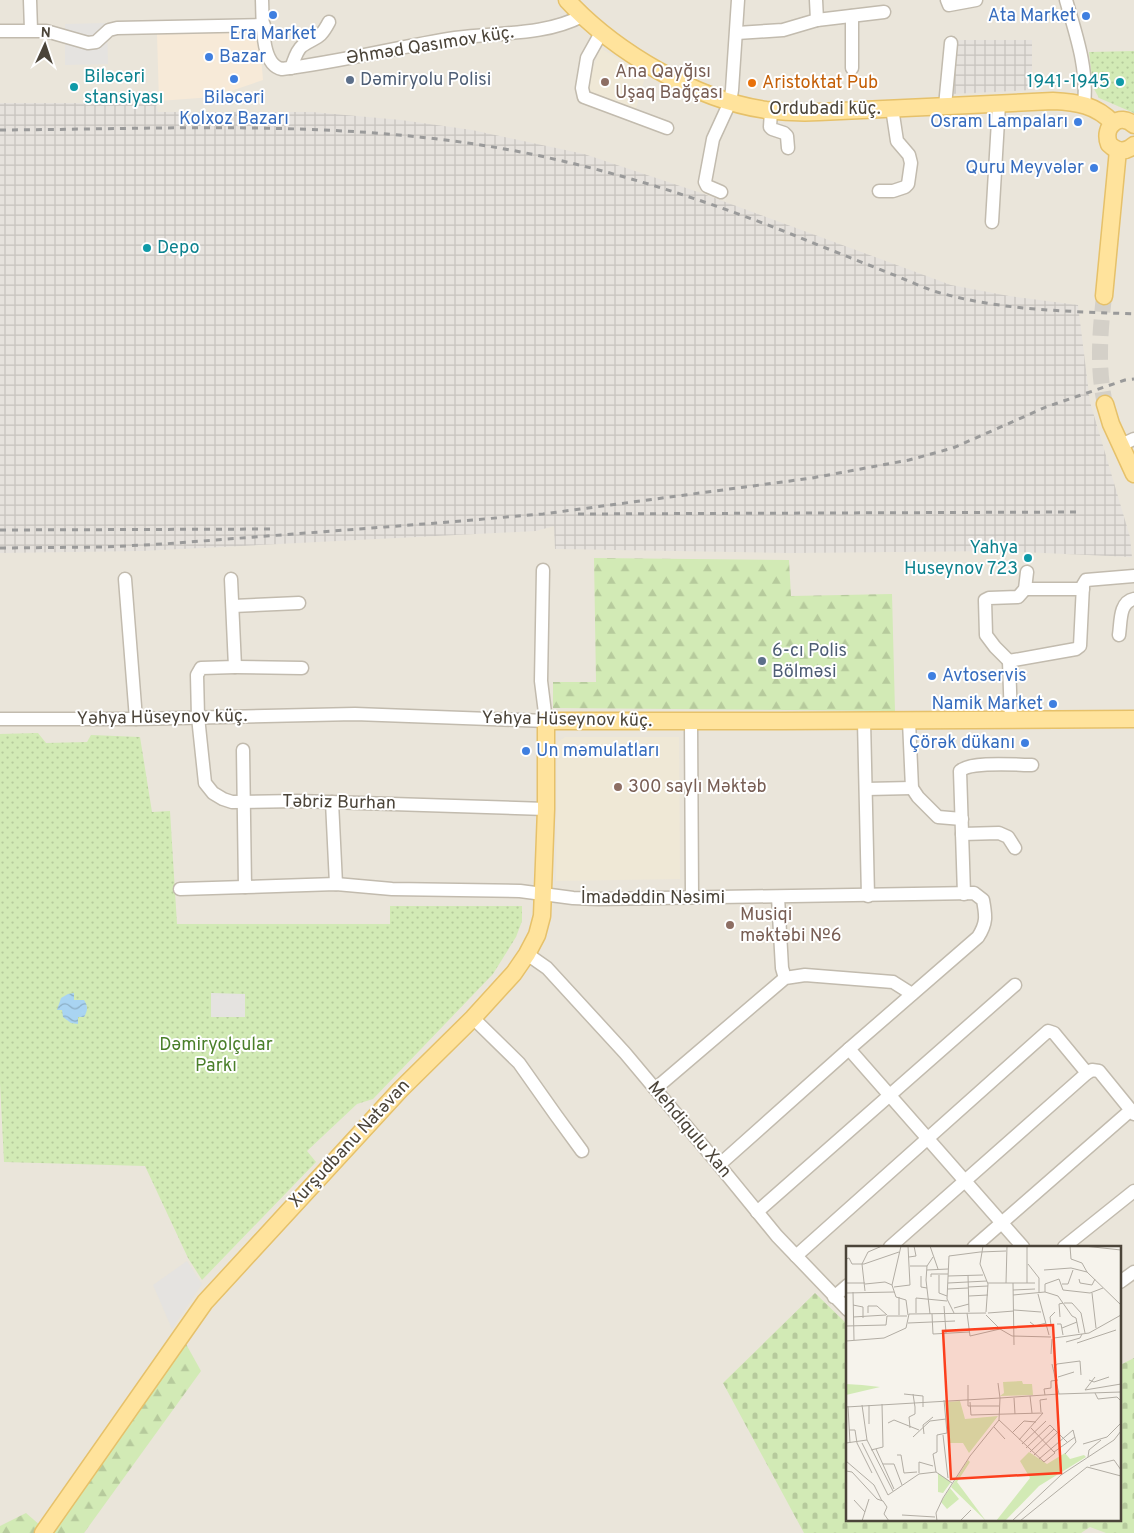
<svg xmlns="http://www.w3.org/2000/svg" width="1134" height="1533" viewBox="0 0 1134 1533" font-family="Overpass,sans-serif">
<defs>
<pattern id="industrial-grid" width="8" height="8" patternUnits="userSpaceOnUse" patternTransform="scale(1.25)"><rect width="8" height="8" fill="#e6e2dd"/><path d="M0 4h8M4 0v8" fill="none" stroke="#c7c3be"/></pattern>
<pattern id="forest-firs" width="22" height="20" patternUnits="userSpaceOnUse" patternTransform="scale(1.25)"><rect width="22" height="20" fill="#d2eab5"/><path d="M5 1l3.5 6h-7zM16 11l3.5 6h-7z" fill="#b6ca9c"/></pattern>
<pattern id="cemetery-stones" width="16" height="16" patternUnits="userSpaceOnUse" patternTransform="scale(1.25)"><rect width="16" height="16" fill="#d2eab5"/><path d="M2 7V4a2 2 0 0 1 4 0v3zM10 15v-3a2 2 0 0 1 4 0v3z" fill="#b6ca9c"/></pattern>
<pattern id="park-dots" width="8" height="8" patternUnits="userSpaceOnUse" patternTransform="scale(1.25)"><rect width="8" height="8" fill="#d2eab5"/><path d="M2 2h.1M6 6h.1" fill="none" stroke="#b6ca9c" stroke-width="1.8" stroke-linecap="round"/></pattern>
<pattern id="water-waves" width="16" height="10" patternUnits="userSpaceOnUse" patternTransform="scale(1.25)"><rect width="16" height="10" fill="#a9d4f2"/><path d="M0 5q4-4 8 0t8 0" fill="none" stroke="#8caec5"/></pattern>
</defs>
<rect width="100%" height="100%" fill="#f6f3ec"/>
<path fill="#eae5da" fill-rule="evenodd" d="M0,0H1134V1533H0ZM848,1247H1120V1519H848Z"/>
<path fill="#f7ead8" d="M259,31L263,80L213,97L159,101L157,34Z"/>
<g fill="url(#industrial-grid)">
<path d="M955,40H1032V90L951,94Z"/>
<path d="M0,103H156L158,112H312L401,120L472,130L584,154L701,193L951,285L1009,296L1078,305L1090,402L1130,537L1132,557L999,551L790,553L555,549L554,526L536,531L141,551L0,553Z"/>
</g>
<g fill="#efe8d6">
<path d="M600,48L646,74L635,112L589,94L587,86Z"/>
<path d="M565,737H679L680,879L556,881L557,745L559,741Z"/>
</g>
<g fill="url(#forest-firs)">
<path d="M594,558L789,560L791,596L892,594L895,711L553,708V682H596Z"/>
<path d="M186,1344L201,1371L84,1533H53Z"/>
<path d="M26,1513L41,1526L36,1533H0V1526Z"/>
</g>
<path fill="url(#cemetery-stones)" d="M815,1293L848,1325V1519H1120V1365L1134,1358V1533H1106L1090,1527L1081,1533H804L723,1383Z"/>
<g fill="url(#park-dots)">
<path d="M1134,51V113L1099,98L1093,87L1089,52Z"/>
<path d="M38,733L46,743L87,742L91,735L140,737L152,812L170,811L177,924H390V906H522V921L516,937L493,974L373,1099L357,1104L307,1151L316,1162L202,1280L188,1258L145,1166L4,1162L0,1083V734Z"/>
</g>
<g fill="#e5e3e0">
<path d="M107,23L108,64L65,65V24Z"/>
<path d="M211,993L245,994V1017H211Z"/>
<path d="M187,1261L202,1284L172,1329L153,1285Z"/>
</g>
<path fill="url(#water-waves)" d="M74,993V1000H84C88,1006 88,1010 84,1017H78V1024L71,1023L63,1017L62,1010H57L61,998L68,994Z"/>
<g fill="none" stroke-linecap="round" stroke-linejoin="round">
<path stroke="#d4d0c8" stroke-width="16" stroke-dasharray="16 8" stroke-linecap="butt" d="M1104,296C1100,333 1097,367 1105,404"/>
<g stroke="#c2bbae" stroke-width="15">
<g id="minor">
<path d="M30,0L31,30"/>
<path d="M262,0C263,19 260,65 282,69C341,62 397,47 455,38C497,32 544,36 582,16"/>
<path d="M816,0L817,20"/>
<path d="M947,0L949,5L976,0"/>
<path d="M1066,0C1076,35 1088,68 1084,105"/>
<path d="M0,31H46L88,43L96,42L109,30L117,28L264,25"/>
<path d="M601,33L587,58L582,88L584,97L667,128"/>
<path d="M737,33L783,30L817,20L884,12"/>
<path d="M291,68C294,61 296,51 302,46C316,36 319,41 329,22"/>
<path d="M852,68V16"/>
<path d="M945,106L951,43"/>
<path d="M771,111L770,127L772,129L784,133L787,136L788,148"/>
<path d="M879,191H893L905,187L908,184L911,163L909,155L897,141L892,108"/>
<path d="M721,192L707,186L705,182L713,139L730,102L732,90L738,0"/>
<path d="M992,222L999,104"/>
<path d="M1121,445L1134,439"/>
<path d="M125,579L136,719"/>
<path d="M231,579L235,667L201,668L197,675L198,717L205,783L213,793L223,799L232,802L298,801L546,809"/>
<path d="M1025,589H1083"/>
<path d="M233,606L299,603"/>
<path d="M1119,635C1121,622 1119,602 1134,599"/>
<path d="M1009,661L995,647L986,635L985,600L989,598L1018,597L1025,589L1027,572"/>
<path d="M235,667L302,668"/>
<path d="M0,719H136L355,714L546,721L541,681L543,570"/>
<path d="M1011,720L1009,661L1076,649L1080,646L1083,585L1086,580L1134,576"/>
<path d="M691,721L692,897"/>
<path d="M864,721L868,896"/>
<path d="M909,721L912,788L918,797L938,817L962,819"/>
<path d="M243,750L245,887L336,884L392,889L520,891L573,898L598,899L974,893L983,900C986,916 987,923 978,937L849,1049L719,1165"/>
<path d="M866,789L912,788"/>
<path d="M332,802L336,884"/>
<path d="M962,834L999,833L1008,837L1015,848"/>
<path d="M180,889L245,887"/>
<path d="M964,894L960,771C971,761 1016,765 1032,765"/>
<path d="M778,897L782,968L785,978"/>
<path d="M527,954L547,968L625,1053L719,1165L777,1236L848,1310"/>
<path d="M473,1018L519,1063L555,1114L582,1151"/>
<path d="M849,1049L1023,1247"/>
<path d="M655,1089L785,978L805,975L893,982L912,994"/>
<path d="M757,1212L1015,985"/>
<path d="M890,1247L1087,1073L1092,1070L1099,1071L1134,1114"/>
<path d="M974,1247L1131,1110"/>
<path d="M1064,1247L1134,1191"/>
<path d="M796,1256L1048,1031L1054,1033L1087,1073"/>
<path d="M1120,1282L1134,1272"/>
<path d="M834,1297L848,1285"/>
</g>
</g>
<g stroke="#e6c16a" stroke-width="19">
<g id="major">
<path d="M567,0C614,51 696,100 766,110C783,112 801,113 819,112L1053,101C1077,102 1096,105 1113,123"/>
<path d="M1134,125C1120,112 1102,126 1109,144C1117,152 1125,153 1134,145"/>
<path d="M1104,296L1118,150"/>
<path d="M1105,404L1111,424L1134,474"/>
<path d="M43,1533L205,1302L400,1090L473,1018L514,973L527,954L537,935L542,916L546,809V721H781L1134,719"/>
</g>
</g>
<use href="#minor" stroke="#fff" stroke-width="12"/>
<use href="#major" stroke="#ffe39c" stroke-width="16"/>
<g stroke="#9a9a9a" stroke-width="3" stroke-dasharray="6 6" stroke-linecap="butt">
<path d="M0,130C186,129 375,117 558,160C637,178 715,204 791,234C823,247 856,260 889,273C905,279 921,287 937,292C1002,311 1068,311 1134,314"/>
<path d="M578,514L1076,512"/>
<path d="M0,530L275,529"/>
<path d="M0,548L104,547L163,544L424,524L543,514L812,478L909,460L953,448L1046,407L1125,380L1134,379"/>
</g>
</g>
<g fill="#3f7fe0" stroke="#fff" stroke-width="2">
<circle cx="273" cy="15" r="5"/>
<circle cx="1086" cy="16" r="5"/>
<circle cx="209" cy="57" r="5"/>
<circle cx="234" cy="79" r="5"/>
<circle cx="1078" cy="122" r="5"/>
<circle cx="1094" cy="168" r="5"/>
<circle cx="932" cy="676" r="5"/>
<circle cx="1053" cy="704" r="5"/>
<circle cx="1025" cy="743" r="5"/>
<circle cx="526" cy="751" r="5"/>
</g>
<g fill="#5c6f8a" stroke="#fff" stroke-width="2">
<circle cx="350" cy="80" r="5"/>
<circle cx="762" cy="661" r="5"/>
</g>
<g fill="#8d6e63" stroke="#fff" stroke-width="2">
<circle cx="605" cy="82" r="5"/>
<circle cx="618" cy="787" r="5"/>
<circle cx="730" cy="925" r="5"/>
</g>
<g fill="#0f9aa8" stroke="#fff" stroke-width="2">
<circle cx="1120" cy="82" r="5"/>
<circle cx="74" cy="87" r="5"/>
<circle cx="147" cy="248" r="5"/>
<circle cx="1028" cy="558" r="5"/>
</g>
<circle fill="#e8710a" stroke="#fff" stroke-width="2" cx="752" cy="83" r="5"/>
<g text-anchor="middle" dominant-baseline="central" stroke-width="4" stroke-linejoin="round" paint-order="stroke">
<g font-size="18" fill="#366cbe" stroke="#fff" text-anchor="end">
<text x="1076" y="16">Ata Market</text>
<text x="273" y="34" text-anchor="middle">Era Market</text>
<text x="219" y="57" text-anchor="start">Bazar</text>
<text x="234" y="98" text-anchor="middle">Biləcəri<tspan x="234" dy="21">Kolxoz Bazarı</tspan></text>
<text x="1068" y="122">Osram Lampaları</text>
<text x="1084" y="168">Quru Meyvələr</text>
<text x="942" y="676" text-anchor="start">Avtoservis</text>
<text x="1043" y="704">Namik Market</text>
<text x="1015" y="743">Çörək dükanı</text>
<text x="536" y="751" text-anchor="start">Un məmulatları</text>
</g>
<g font-size="18" fill="#4b4439" stroke="#fff">
<text transform="translate(430 46) rotate(-9)">Əhməd Qasımov küç.</text>
<text x="825" y="109">Ordubadi küç.</text>
<text transform="translate(162 718) rotate(-1)">Yəhya Hüseynov küç.</text>
<text transform="translate(567 720) rotate(1)">Yəhya Hüseynov küç.</text>
<text transform="translate(339 803) rotate(1)">Təbriz Burhan</text>
<text x="653" y="898">İmadəddin Nəsimi</text>
<text transform="translate(689 1130) rotate(50)">Mehdiqulu Xan</text>
<text transform="translate(350 1144) rotate(-47)">Xurşudbanu Natəvan</text>
</g>
<g font-size="18" fill="#785e54" stroke="#fff" text-anchor="start">
<text x="615" y="72">Ana Qayğısı<tspan x="615" dy="21">Uşaq Bağçası</tspan></text>
<text x="628" y="787">300 saylı Məktəb</text>
<text x="740" y="915">Musiqi<tspan x="740" dy="21">məktəbi №6</tspan></text>
</g>
<g font-size="18" fill="#0d838f" stroke="#fff" text-anchor="start">
<text x="84" y="77">Biləcəri<tspan x="84" dy="21">stansiyası</tspan></text>
<text x="1110" y="82" text-anchor="end">1941-1945</text>
<text x="157" y="248">Depo</text>
<text x="1018" y="548" text-anchor="end">Yahya<tspan x="1018" dy="21">Huseynov 723</tspan></text>
</g>
<g font-size="18" fill="#4e5e75" stroke="#fff" text-anchor="start">
<text x="360" y="80">Dəmiryolu Polisi</text>
<text x="772" y="651">6-cı Polis<tspan x="772" dy="21">Bölməsi</tspan></text>
</g>
<g font-size="18" fill="#c56008" stroke="#fff" text-anchor="start">
<text x="762" y="83">Aristoktat Pub</text>
</g>
<g font-size="18" fill="#4a7f2a" stroke="#fff">
<text x="216" y="1045">Dəmiryolçular<tspan x="216" dy="21">Parkı</tspan></text>
</g>
</g>
<g transform="translate(846 1246)">
<rect width="275" height="275" fill="#f6f3ec"/>
<path d="M176,135L177,138H186L187,149L154,150L158,147L157,136ZM122,214L124,216L111,236L140,275L105,241ZM92,227L105,236L97,247L92,246ZM104,242L113,253L101,263L95,256Z" fill="#d2eab5"/>
<path d="M183,206L201,218L219,207L224,213L238,209L240,211L193,240L159,275H150L184,232L174,215Z" fill="#d2eab5"/>
<path d="M0,138L16,139L34,141L0,149ZM114,155L119,173L152,170L123,207L117,197H103L99,156Z" fill="#d2eab5"/>
<path fill="none" stroke="#b2ada4" stroke-width="1" d="M55,0L46,39L50,51L60,54L62,69M84,0L92,23M137,0L134,18L142,38L140,66M181,0V37M224,0L225,13L236,17L241,26M238,0L275,4M134,6L160,5M63,11L70,10L68,0M0,13L3,12L6,18H18L53,6M182,18L193,32V47M64,20H81M81,24L102,23M198,24L225,22L241,26L275,59M93,29V47L101,50M122,29L123,66M75,30V41L81,42M102,30L137,29M85,31V28H102M233,33L234,37L246,39L249,33M0,37H19M102,37L141,35M142,37H189M160,37L161,0M167,37L168,99M19,38L39,36L46,39M216,38H222L227,24M48,41L64,39L62,0M122,41L142,40M102,43L122,42M167,44L189,43M19,45L16,18L22,6L36,0M7,46L8,94M199,46V38L213,33L217,44L244,47L257,42M0,47L48,46M246,47L250,82M192,48L203,89M167,49L199,46L212,50L226,70L230,72L233,87M123,50L142,49M53,51V69M218,57H226L235,67L239,87M7,59L17,61V72M98,60L100,87M108,62L123,58M168,64L195,66M22,67V60H31L41,69M70,67V52L101,55M108,67L101,53L103,10L134,6M121,67L124,90L154,83M142,67L168,65M84,68L80,34L81,20L87,11M86,68L87,88L123,86M140,69L154,83L166,90L205,91M7,71L40,69M214,71L213,58L217,57M184,76L189,80L200,77M62,77L109,75M211,78H215L217,89M205,79L204,71L209,66M0,80L40,79L41,70H61M216,82L231,76M208,92L243,87L275,69M0,95L38,92L60,82L63,68L140,67M220,96L234,92L236,88M231,97L270,84M205,108L206,93M208,122L211,118L234,115L235,129M212,131L228,126M243,134L248,136L263,131M122,139V160H153M239,144L275,138M239,144L249,131M249,147L252,153L271,151L275,155M58,148L77,150V161M213,148L275,146M199,149L198,143L205,142V135L212,134M184,150L186,167M168,152L169,168M124,156L125,169L197,167L173,194M16,159L21,194L47,245M23,159V178M2,160L4,197M0,161L154,152L152,137M195,166L194,154L201,153M153,174L198,216L209,207L185,182M42,177L48,174L73,184M148,181L159,193M64,182L63,171L69,168V161L67,148M3,184H9L11,197L26,227M166,187L178,175L190,176M78,188L77,179L87,171M97,189L102,232M67,191L84,175L100,173M0,197L21,194M16,197L42,249L73,228L90,226L106,237M176,198L200,175M237,198L261,191L275,177M180,202L204,179L208,183M30,203L48,243M25,204L37,201L36,158M184,206L208,183L221,196M208,206L229,191M51,209H55L58,227L71,226M188,209L212,186M242,211L243,204L255,194M193,213L227,184L230,196L219,208M0,215L28,239L36,255M37,218H48L56,239M244,220L268,214L275,224M0,225L6,226L31,253L37,255L41,261L38,268L43,275M90,226L87,208L91,206V189L101,187L98,154M73,227V216L87,220M8,254L19,266M56,269L89,271M16,275L23,253M91,275L90,267L97,252L124,210L153,174L154,152L213,148L206,118M114,275L125,264M166,275L215,229L268,194L275,185M174,275L241,221L275,230"/>
<path fill="#fc3f1d" fill-opacity="0.15" stroke="#fc3f1d" stroke-width="2.5" d="M207,79L215,227L105,233L97,85Z"/>
<rect width="275" height="275" fill="none" stroke="#4b4439" stroke-width="2.5"/>
</g>
<g transform="translate(45 45) rotate(3)" stroke="#ffffff" stroke-width="4" paint-order="stroke">
<path d="M0-4L9 19L0 12L-9 19Z" fill="#4b4439"/>
<text y="-8" font-size="14" font-weight="bold" text-anchor="middle" fill="#4b4439">N</text>
</g>
</svg>
